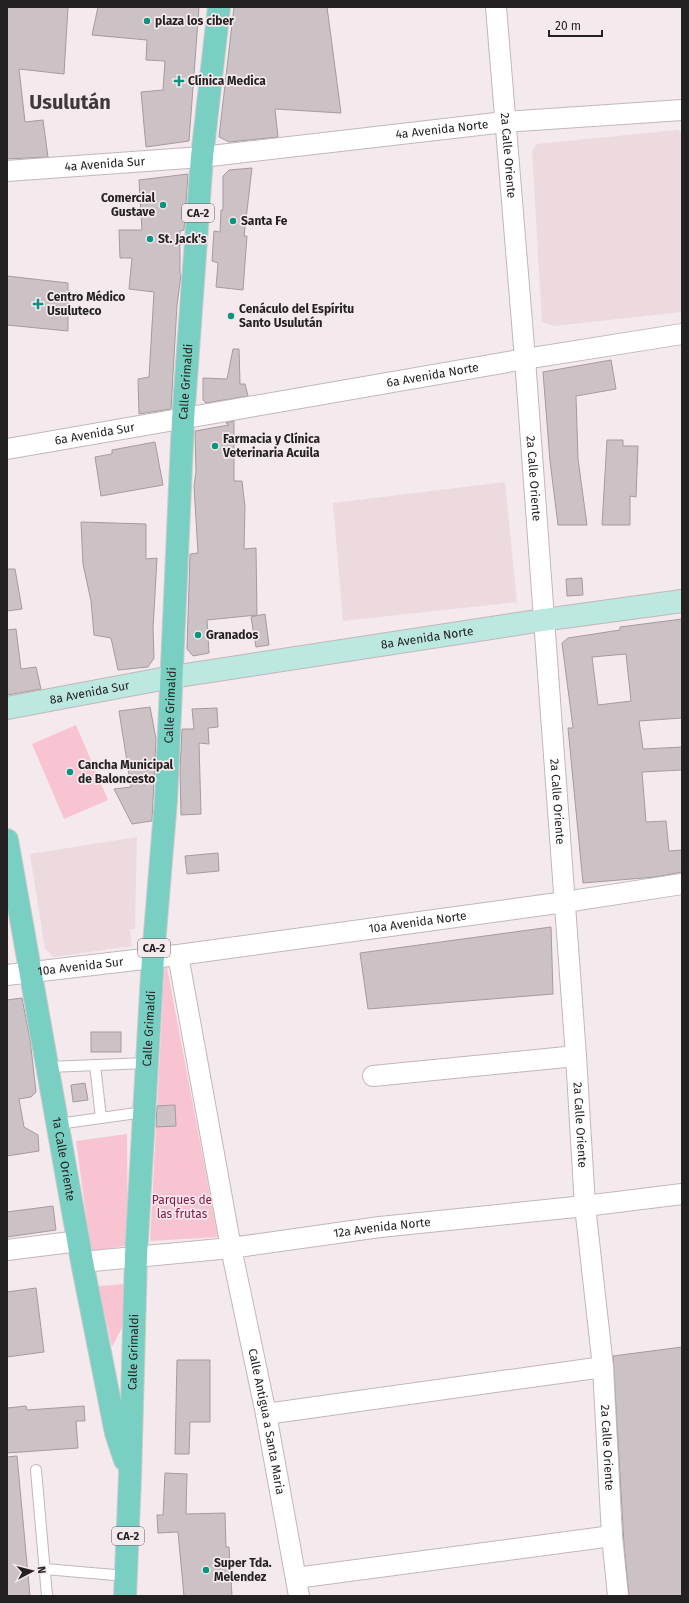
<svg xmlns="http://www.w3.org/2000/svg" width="689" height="1603" viewBox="0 0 689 1603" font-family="'Fira Sans',sans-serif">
<rect width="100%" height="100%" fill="#f4e9ec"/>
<g fill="#eddadf">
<path d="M677,130L682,132V312L554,326L542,322L532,151L537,144Z"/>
<path d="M505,482L517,602L343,621L333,503Z"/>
<path d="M137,837L135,929H130L132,946L54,957L45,949L30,854Z"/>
</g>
<g fill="#f8c4d2">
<path d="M76,725L108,800L64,819L32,744Z"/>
<path d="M165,957L218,1237L150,1241Z"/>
<path d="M127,1134L128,1245L91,1252L76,1141Z"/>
<path d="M125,1284V1322L112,1347L98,1286Z"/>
</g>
<g fill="#ccc2c5" stroke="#a59b9e" fill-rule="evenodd">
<path d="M7,7H68L64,74L19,69L25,122L43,120L48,157L7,159Z"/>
<path d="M98,7H199L189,141L146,147L141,92L163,90L165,61L146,60L147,40L92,35Z"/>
<path d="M234,7H327L341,113L275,109L278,137L229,142L219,137Z"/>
<path d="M252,168L244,236H247L243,290L216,287L218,263L212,261L214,231L220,232L221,210H223V176L229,170Z"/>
<path d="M188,174L184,230L180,231V274L181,275L177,305L171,409L139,414L138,379L149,377L154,292L129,289L132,258H120L119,230H142L139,180Z"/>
<path d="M7,276L68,283V331L7,325Z"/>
<path d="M233,349H239L240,384H245L248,396L206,403L203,400V378L227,379Z"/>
<path d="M611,360L616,389L576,396L578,459L587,525H558L550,461L543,372Z"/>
<path d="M234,421V481H242L245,507L244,549L256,548L257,615L207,620L209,653L193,656L187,649L190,554L198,553L194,486L196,472L195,431L229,425L226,423Z"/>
<path d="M607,440H623V446H638L636,497L630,496V525H602Z"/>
<path d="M155,442L163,485L101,496L95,457L112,454V450Z"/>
<path d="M81,522L146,524V559L157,558L153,629L154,658L148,667L118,670L111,638L94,635L91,601L83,564Z"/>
<path d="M7,569H15L22,609L7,611Z"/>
<path d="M582,578L583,595L567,596L566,579Z"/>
<path d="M265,614L269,645L256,647L251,617Z"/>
<path d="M682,619V718L639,721L643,749L682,747V770L642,772L646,822L666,821L669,851L682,850V872L655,877L583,883L568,728H573L562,643L568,638L620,630V627ZM626,654L631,701L598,705L592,657Z"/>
<path d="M16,629L21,669L36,667L41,689L7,695V630Z"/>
<path d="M150,707L156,739L152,821L132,824L114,789L131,787L119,711Z"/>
<path d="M217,708L218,727L208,728L209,744L199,743L201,814L181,815L180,770L182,729H194L192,709Z"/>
<path d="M218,853L219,871L187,874L185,856Z"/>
<path d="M551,927L553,994L368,1009L360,953Z"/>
<path d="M22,998L30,1039L36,1092L31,1097L19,1099L24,1127L38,1135L39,1151L7,1156V1000Z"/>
<rect x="91" y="1032" width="30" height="20"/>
<path d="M85,1083L88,1100L73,1102L71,1085Z"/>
<path d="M175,1105L176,1126L156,1127L157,1106Z"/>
<path d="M53,1206L56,1230L7,1237V1212Z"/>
<path d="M36,1288L44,1352L7,1357V1292Z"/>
<path d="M682,1347V1596H629L624,1544L613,1356Z"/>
<path d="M177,1360H210V1422H190L189,1454H175Z"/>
<path d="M26,1406L27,1410L84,1406L85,1421H76L78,1448L7,1453V1408Z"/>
<path d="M17,1456L30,1596H7V1457Z"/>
<path d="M165,1473L187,1474L186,1514L225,1513L226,1547H229L232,1596H184L178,1532L158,1533L157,1515H163Z"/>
</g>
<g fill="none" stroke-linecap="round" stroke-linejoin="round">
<g stroke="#c1b7b9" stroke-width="12">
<g id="lane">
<path d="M95,1065L101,1118"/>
<path d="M48,1067L147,1063"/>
<path d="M58,1124L144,1112"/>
<path d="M36,1470L47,1596"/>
<path d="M45,1569L126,1576"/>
</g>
</g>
<g stroke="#c1b7b9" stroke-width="22">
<g id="street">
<path id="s1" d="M496,7L525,359L576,1056L585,1206L603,1367L612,1536L618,1596"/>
<path id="s2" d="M7,171L202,157L505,122L682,110"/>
<path id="s3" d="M7,449L525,359L682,334"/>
<path id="s4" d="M178,955L231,1248L266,1414L299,1596"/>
<path id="s5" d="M7,975L178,955L565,902L682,884"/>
<path d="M373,1076L576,1056"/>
<path d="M7,1250L79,1241"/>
<path id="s6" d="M82,1262L231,1248L380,1227L585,1206L682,1194"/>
<path d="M266,1414L603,1367"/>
<path d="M296,1578L612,1536"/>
</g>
</g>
<g stroke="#c1b7b9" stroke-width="24">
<g id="secondary">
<path id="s7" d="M7,708L172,677L543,620L682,601"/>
</g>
</g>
<g stroke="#cacaca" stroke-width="24">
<g id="primary">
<path id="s8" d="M7,840L82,1262L116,1433L125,1460"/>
<path id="s9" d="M125,1596L130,1477L136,1256L153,957L166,800L183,420L202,157L219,7"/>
</g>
</g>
<use href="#lane" stroke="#fff" stroke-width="10"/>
<use href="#street" stroke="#fff" stroke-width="20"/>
<use href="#secondary" stroke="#bce8e0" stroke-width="22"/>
<use href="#primary" stroke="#79d0c2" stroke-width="22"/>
</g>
<g fill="#0b947f" stroke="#f4e9ec" stroke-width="1.5">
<circle cx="147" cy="21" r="4"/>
<path d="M177 75h4v4h4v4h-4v4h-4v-4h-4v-4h4z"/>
<circle cx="163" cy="205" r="4"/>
<circle cx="233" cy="221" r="4"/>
<circle cx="150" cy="239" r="4"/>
<path d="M36 298h4v4h4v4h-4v4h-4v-4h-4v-4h4z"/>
<circle cx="231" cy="316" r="4"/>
<circle cx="215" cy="446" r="4"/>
<circle cx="198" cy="635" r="4"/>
<circle cx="70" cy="772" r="4"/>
<circle cx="206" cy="1570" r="4"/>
</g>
<g text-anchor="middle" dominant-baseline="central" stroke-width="3.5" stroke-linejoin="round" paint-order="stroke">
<g fill="#f4e9ec" stroke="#625d5f" stroke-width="1">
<rect x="182" y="204" width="32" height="18" rx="3"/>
<rect x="138" y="939" width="32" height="18" rx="3"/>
<rect x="112" y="1527" width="32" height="18" rx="3"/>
</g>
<g font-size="11" font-weight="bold" fill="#242122">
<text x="198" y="213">CA-2</text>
<text x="154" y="948">CA-2</text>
<text x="128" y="1536">CA-2</text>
</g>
<g font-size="12" font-weight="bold" fill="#242122" stroke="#f4e9ec" text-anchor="start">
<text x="155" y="21">plaza los ciber</text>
<text x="188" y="81">Clínica Medica</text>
<text x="155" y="198" text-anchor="end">Comercial<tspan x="155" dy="14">Gustave</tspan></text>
<text x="241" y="221">Santa Fe</text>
<text x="158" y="239">St. Jack's</text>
<text x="47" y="297">Centro Médico<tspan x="47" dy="14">Usuluteco</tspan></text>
<text x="239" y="309">Cenáculo del Espíritu<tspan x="239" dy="14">Santo Usulután</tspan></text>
<text x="223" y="439">Farmacia y Clínica<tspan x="223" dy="14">Veterinaria Acuila</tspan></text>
<text x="206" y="635">Granados</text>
<text x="78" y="765">Cancha Municipal<tspan x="78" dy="14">de Baloncesto</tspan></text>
<text x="214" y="1563">Super Tda.<tspan x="214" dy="14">Melendez</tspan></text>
</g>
<g font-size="12" fill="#242122" stroke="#f4e9ec">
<text stroke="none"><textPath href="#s2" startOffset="437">4a Avenida Norte</textPath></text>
<text stroke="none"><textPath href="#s1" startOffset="149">2a Calle Oriente</textPath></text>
<text stroke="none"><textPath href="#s2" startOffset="98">4a Avenida Sur</textPath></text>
<text stroke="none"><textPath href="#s3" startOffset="432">6a Avenida Norte</textPath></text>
<text stroke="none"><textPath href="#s9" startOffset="1216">Calle Grimaldi</textPath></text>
<text stroke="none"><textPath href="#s3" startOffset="89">6a Avenida Sur</textPath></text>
<text stroke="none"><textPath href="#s1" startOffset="473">2a Calle Oriente</textPath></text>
<text stroke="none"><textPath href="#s7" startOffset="426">8a Avenida Norte</textPath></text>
<text stroke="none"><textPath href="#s7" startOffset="84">8a Avenida Sur</textPath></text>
<text stroke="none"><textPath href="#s9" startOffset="892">Calle Grimaldi</textPath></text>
<text stroke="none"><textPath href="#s1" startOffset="797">2a Calle Oriente</textPath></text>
<text stroke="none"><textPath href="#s5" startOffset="414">10a Avenida Norte</textPath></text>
<text stroke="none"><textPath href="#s5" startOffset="74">10a Avenida Sur</textPath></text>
<text stroke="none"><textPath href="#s9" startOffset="568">Calle Grimaldi</textPath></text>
<text stroke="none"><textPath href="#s1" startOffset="1121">2a Calle Oriente</textPath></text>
<text stroke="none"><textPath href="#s8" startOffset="324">1a Calle Oriente</textPath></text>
<text stroke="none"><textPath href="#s6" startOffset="302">12a Avenida Norte</textPath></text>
<text stroke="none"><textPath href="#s9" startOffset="244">Calle Grimaldi</textPath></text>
<text stroke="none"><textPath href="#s4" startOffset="475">Calle Antigua a Santa Maria</textPath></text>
<text stroke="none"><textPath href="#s1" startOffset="1445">2a Calle Oriente</textPath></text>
</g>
<g font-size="12" fill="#871949" stroke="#f4e9ec">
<text x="182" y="1200">Parques de<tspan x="182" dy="14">las frutas</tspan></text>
</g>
<g font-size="20" font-weight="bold" fill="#403739" stroke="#f4e9ec">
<text x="70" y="102">Usulután</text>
</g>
</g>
<rect width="689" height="1603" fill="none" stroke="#242122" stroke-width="16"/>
<g transform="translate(32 1571) rotate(83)" stroke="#f4e9ec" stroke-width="3" paint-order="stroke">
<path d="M0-3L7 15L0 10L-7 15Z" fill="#242122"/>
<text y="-6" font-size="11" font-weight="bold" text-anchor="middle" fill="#242122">N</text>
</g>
<path d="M549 30v6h53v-6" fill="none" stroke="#242122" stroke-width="2"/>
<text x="555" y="30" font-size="12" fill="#242122" stroke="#f4e9ec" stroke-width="3" paint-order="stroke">20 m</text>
</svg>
